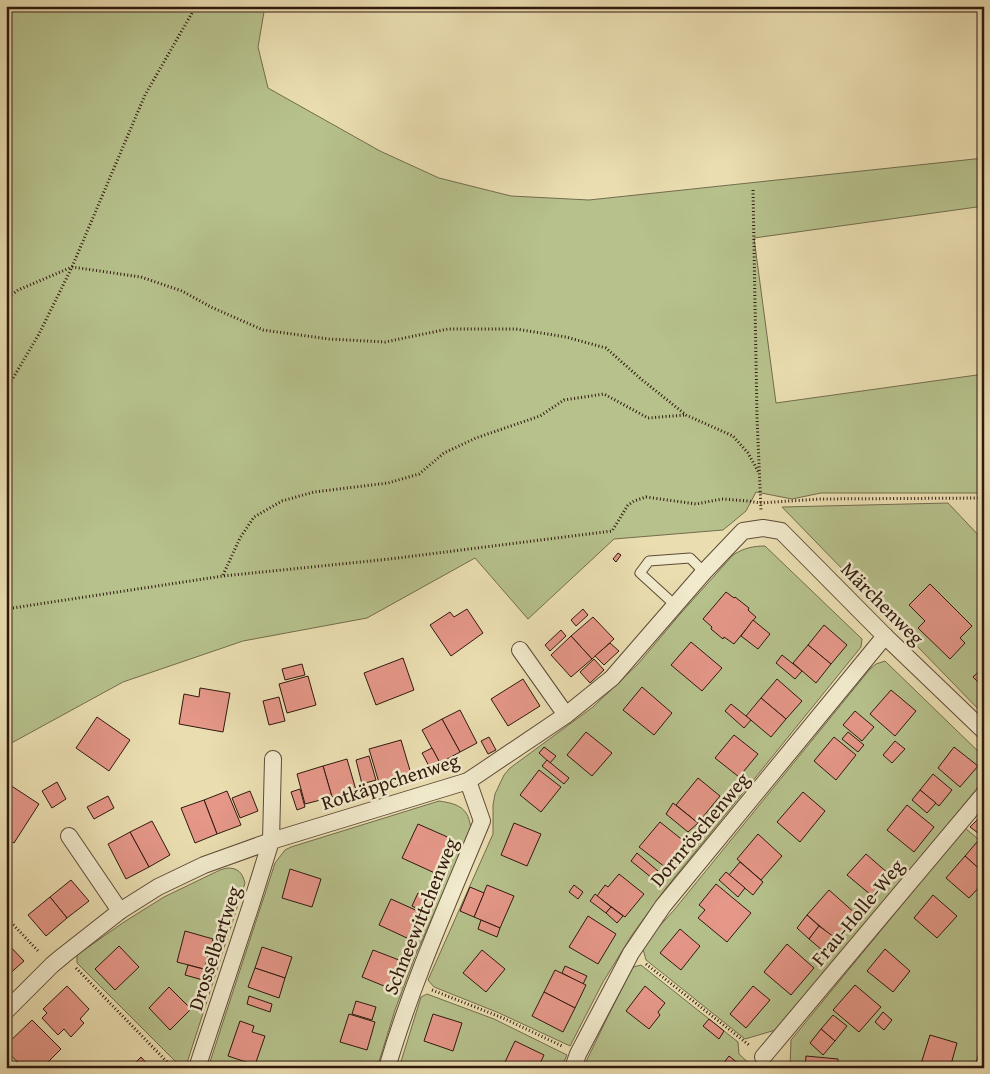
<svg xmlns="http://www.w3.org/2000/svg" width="990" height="1074" viewBox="0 0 990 1074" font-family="'Gentium Book Plus',serif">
<rect width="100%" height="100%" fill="#eadeb1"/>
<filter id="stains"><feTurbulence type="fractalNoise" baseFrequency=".004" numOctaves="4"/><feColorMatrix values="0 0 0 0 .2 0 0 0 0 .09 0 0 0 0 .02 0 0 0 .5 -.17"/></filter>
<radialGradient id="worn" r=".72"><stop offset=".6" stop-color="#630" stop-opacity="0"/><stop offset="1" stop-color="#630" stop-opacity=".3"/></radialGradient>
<g fill="#b6c18c" stroke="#736c4d">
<path d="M6,6H265L258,47L268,88L380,151L439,178L511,196L589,200L984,158V206L754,238L776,403L984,374V493H821L792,499L756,492L746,511L723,530L614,539L528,619L475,558L367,618L243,641L123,682L6,746Z"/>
<path d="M948,503L984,541V715L782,507Z"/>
<path d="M765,546L862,639L861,647L666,888L632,935L603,982L570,1046L499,1013L434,987L428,980L493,834V805L495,794L504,775L510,768L593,707L638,664L681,613L733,555C744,548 753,546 765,546Z"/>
<path d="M885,661L984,757V780L779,1029L745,1039L646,960L643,949L656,930L674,910L870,669L876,664Z"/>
<path d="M439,801C459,804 469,808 471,830L416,954L395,1010L377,1068H208L275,863L285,850L291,847Z"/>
<path d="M965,828L984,844V1068H790L791,1040Z"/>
<path d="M227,868C238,868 242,872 245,883L186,1066H180L77,963V955L124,922L164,897L220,870Z"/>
<path d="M641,965L738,1042L739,1054L754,1068H583L608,1016L633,967Z"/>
<path d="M427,994L494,1019L567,1055L561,1068H399L421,997Z"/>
</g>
<g fill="#e59788" stroke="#30180e">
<path d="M618,553L621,555L616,562L613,559Z"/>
<path d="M930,584L972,626L960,638L965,643L950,659L918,628L925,621L909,605Z"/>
<path d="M726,592L734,598L735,597L749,608L748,610L756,617L734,644L724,637L723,639L711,629L712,627L703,619Z"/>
<path d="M467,609L483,633L451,656L430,625L450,612L454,617Z"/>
<path d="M583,609L588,615L576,626L571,620Z"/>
<path d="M593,617L614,639L592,659L571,636Z"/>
<path d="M753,620L770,634L758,649L741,636Z"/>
<path d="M824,625L847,645L831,664L808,645Z"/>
<path d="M561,630L566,636L550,651L545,645Z"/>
<path d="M571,636L592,659L571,677L551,655Z"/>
<path d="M691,642L722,668L702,691L671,665Z"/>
<path d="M610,643L619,651L604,665L595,656Z"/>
<path d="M808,645L831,664L816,683L793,663Z"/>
<path d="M782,655L802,671L795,679L776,663Z"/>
<path d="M403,658L414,690L376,705L364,673Z"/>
<path d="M594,659L604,670L590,683L580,672Z"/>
<path d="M302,664L305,675L285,680L282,669Z"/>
<path d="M984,667V688L973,677Z"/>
<path d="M308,676L316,705L287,713L279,684Z"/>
<path d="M523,679L540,706L508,726L491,699Z"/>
<path d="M777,679L802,701L786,719L761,698Z"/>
<path d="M642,687L672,713L654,735L623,710Z"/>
<path d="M200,688L230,693L223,732L179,724L184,694L199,697Z"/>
<path d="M891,690L916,711L895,736L870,714Z"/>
<path d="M279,697L285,721L269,725L263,701Z"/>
<path d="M761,698L786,719L771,737L746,716Z"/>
<path d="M731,704L751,720L744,728L725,711Z"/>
<path d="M460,710L477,743L460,752L442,719Z"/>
<path d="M855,711L874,727L862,741L843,725Z"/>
<path d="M97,717L130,740L109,771L76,748Z"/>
<path d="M442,719L460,752L440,763L422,730Z"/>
<path d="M586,732L612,753L592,776L567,755Z"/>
<path d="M848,732L864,745L858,752L842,739Z"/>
<path d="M734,735L758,754L739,777L715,758Z"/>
<path d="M489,737L496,750L488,754L481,741Z"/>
<path d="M834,737L856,755L836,780L814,761Z"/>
<path d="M401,740L412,777L380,786L369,749Z"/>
<path d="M895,741L905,749L892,763L883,755Z"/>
<path d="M544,747L556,756L550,763L539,753Z"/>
<path d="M954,747L978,766L960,787L938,768Z"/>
<path d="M432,748L440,763L430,768L422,753Z"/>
<path d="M369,756L376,780L362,784L356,760Z"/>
<path d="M347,759L356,790L332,797L323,766Z"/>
<path d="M547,760L569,778L564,784L542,766Z"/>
<path d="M323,766L332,797L305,804L297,774Z"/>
<path d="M539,770L561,787L541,812L520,795Z"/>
<path d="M933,774L952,790L939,806L920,790Z"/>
<path d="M698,778L720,796L698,823L676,805Z"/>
<path d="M57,782L66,799L52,808L42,791Z"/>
<path d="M7,783L39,804L14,843L6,838Z"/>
<path d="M300,789L305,807L297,810L291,792Z"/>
<path d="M920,790L936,803L927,813L912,800Z"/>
<path d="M227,791L241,825L217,834L204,800Z"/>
<path d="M250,791L258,811L240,818L232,798Z"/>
<path d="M803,792L825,811L800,842L777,822Z"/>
<path d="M108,796L114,808L94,819L87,807Z"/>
<path d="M204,800L217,834L195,843L181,808Z"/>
<path d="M673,803L698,823L688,832L666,814Z"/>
<path d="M907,805L934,827L914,852L887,830Z"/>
<path d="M979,818L984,822V826L978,833L970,827Z"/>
<path d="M152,821L170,855L149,867L130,832Z"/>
<path d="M660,822L685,842L665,867L639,847Z"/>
<path d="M514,823L541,834L527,866L501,855Z"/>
<path d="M418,824L452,839L437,874L402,858Z"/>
<path d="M130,832L149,867L126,879L108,844Z"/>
<path d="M758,834L782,856L761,880L737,859Z"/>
<path d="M977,842L984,848V863L979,869L965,856Z"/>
<path d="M637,853L658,871L652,878L631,861Z"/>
<path d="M866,854L889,874L871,895L847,875Z"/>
<path d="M965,856L984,873V882L969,898L946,878Z"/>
<path d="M740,862L763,882L753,895L729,875Z"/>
<path d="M290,869L321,879L312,907L282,898Z"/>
<path d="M726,872L745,888L738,897L719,880Z"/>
<path d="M619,874L644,894L625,917L597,896L605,885L608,887Z"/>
<path d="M71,880L89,901L67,918L50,897Z"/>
<path d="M716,884L751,913L727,942L698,918L705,910L699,905Z"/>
<path d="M487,885L514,896L500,928L474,917Z"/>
<path d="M574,885L583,892L578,899L569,892Z"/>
<path d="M470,887L484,893L474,917L460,911Z"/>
<path d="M829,890L856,914L835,939L807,915Z"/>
<path d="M418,893L433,900L426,913L412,906Z"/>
<path d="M595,894L611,907L606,913L590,901Z"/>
<path d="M933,895L957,916L937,938L914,918Z"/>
<path d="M50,897L67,918L46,936L28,915Z"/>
<path d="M391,899L420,912L407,938L379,925Z"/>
<path d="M611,907L623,916L617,923L606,913Z"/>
<path d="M807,915L819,926L809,939L797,928Z"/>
<path d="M588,916L616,934L598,964L569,947Z"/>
<path d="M481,920L500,928L497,937L478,929Z"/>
<path d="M819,926L834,937L822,950L809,939Z"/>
<path d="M680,929L700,946L681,970L660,953Z"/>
<path d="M185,931L213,939L204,969L177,962Z"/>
<path d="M6,942L24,961L6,977Z"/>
<path d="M787,944L814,968L791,995L764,972Z"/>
<path d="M119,946L139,967L115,990L95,969Z"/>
<path d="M262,947L292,957L285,978L255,968Z"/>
<path d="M885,949L910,971L893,992L867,971Z"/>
<path d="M373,950L399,960L389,988L362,977Z"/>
<path d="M482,950L505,969L486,992L463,973Z"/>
<path d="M188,965L207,970L203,980L185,975Z"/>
<path d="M565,966L587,976L583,984L562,973Z"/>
<path d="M255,968L285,978L279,998L248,987Z"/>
<path d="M555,970L586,985L575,1008L544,992Z"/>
<path d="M855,985L881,1007L859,1032L833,1010Z"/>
<path d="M67,986L89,1009L80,1019L84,1023L71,1037L64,1029L58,1035L42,1018L47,1013L43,1009Z"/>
<path d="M645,986L665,1003L658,1012L660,1015L649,1029L626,1011Z"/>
<path d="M753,986L770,1000L746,1028L730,1014Z"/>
<path d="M169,987L191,1009L170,1030L149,1008Z"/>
<path d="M544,992L575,1008L563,1032L532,1016Z"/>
<path d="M249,996L272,1004L270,1012L247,1004Z"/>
<path d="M356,1001L376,1007L372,1020L352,1014Z"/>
<path d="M883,1012L892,1020L884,1030L875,1022Z"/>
<path d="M349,1014L375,1022L367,1050L340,1042Z"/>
<path d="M433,1014L462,1023L453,1051L424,1041Z"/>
<path d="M833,1015L847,1026L835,1041L821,1029Z"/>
<path d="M709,1019L724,1031L719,1039L703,1026Z"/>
<path d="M32,1020L61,1049L42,1068H23L6,1050V1045Z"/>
<path d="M240,1021L254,1026L252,1032L265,1036L255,1065L228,1056Z"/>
<path d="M821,1029L835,1041L823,1055L810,1043Z"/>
<path d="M930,1035L957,1043L950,1068H924L920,1067Z"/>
<path d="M515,1041L544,1055L538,1068H517L505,1062Z"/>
<path d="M979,1052L984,1053V1068H975Z"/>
<path d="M729,1056L744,1068H720Z"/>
<path d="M806,1056L838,1059V1068H805Z"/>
<path d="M141,1057L151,1068H130Z"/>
<path d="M17,1061L23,1068H10Z"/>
<path d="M505,1062L517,1068H502Z"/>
<path d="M328,1063L342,1068H327Z"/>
<path d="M862,1063L867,1068H857Z"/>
</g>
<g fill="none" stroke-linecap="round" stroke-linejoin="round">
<g stroke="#5e4a37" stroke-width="11">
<path id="service" d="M675,605L640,573L649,561L690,558L704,572"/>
</g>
<g stroke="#5e4a37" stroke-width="18">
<g id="minor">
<path d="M520,650L566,715"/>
<path d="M69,836L120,911"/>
<path d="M6,1011L52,965L64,955L120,911L158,887L204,865L271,841L468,781L566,715L612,678L704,572L743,531L763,528L781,531L885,636L984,731"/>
<path d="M763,1057L984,794"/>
<path d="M197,1068L251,905L271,841L273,759"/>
<path d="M387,1068C412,983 448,903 482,821L468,781"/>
<path d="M573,1068L578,1054L631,953L663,906L885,636"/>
</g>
</g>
<g stroke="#30180e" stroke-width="3" stroke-dasharray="1 2.5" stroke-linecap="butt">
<path d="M753,190L757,417L761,510"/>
<path d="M6,299L18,290L72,267L141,277L182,291L211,307L263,330L329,339L385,342L448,329H516L566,337L606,348L641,379L686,415L733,436L748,453L759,473"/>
<path d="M6,390L39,334L72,267L145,95L196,6"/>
<path d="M223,575L240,538L254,517L282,501L314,492L388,483L419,474L444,453L476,438L540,416L564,400L604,394L648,418L685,415"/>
<path d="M6,609L223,576L390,559L612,531L628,505L634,501L646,497L696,504L722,499L748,501L760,503L820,499L984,498"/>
<path d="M6,917L39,952"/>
<path d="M646,964L749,1045"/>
<path d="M76,968L173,1068"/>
<path d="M432,990L503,1018L562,1046"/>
</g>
<use href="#service" stroke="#f1eacc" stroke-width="9"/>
<use href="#minor" stroke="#f1eacc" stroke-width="16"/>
</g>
<g text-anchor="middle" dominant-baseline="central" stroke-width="5" stroke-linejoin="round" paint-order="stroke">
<g font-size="20" fill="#30180e" stroke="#f1eacc">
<text transform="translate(883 603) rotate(45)">Märchenweg</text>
<text transform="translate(390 781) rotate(-18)">Rotkäppchenweg</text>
<text transform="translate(699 829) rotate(-50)">Dornröschenweg</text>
<text transform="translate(857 912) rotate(-50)">Frau-Holle-Weg</text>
<text transform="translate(420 916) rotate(-68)">Schneewittchenweg</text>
<text transform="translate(214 948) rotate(-72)">Drosselbartweg</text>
</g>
</g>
<rect width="990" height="1074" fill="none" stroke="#eadeb1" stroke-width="25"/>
<rect x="8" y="8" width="975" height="1059" fill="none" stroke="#30180e" stroke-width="2.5"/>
<rect x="12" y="12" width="965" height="1049" fill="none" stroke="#30180e"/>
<rect width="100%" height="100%" filter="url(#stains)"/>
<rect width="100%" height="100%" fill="url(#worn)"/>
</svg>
